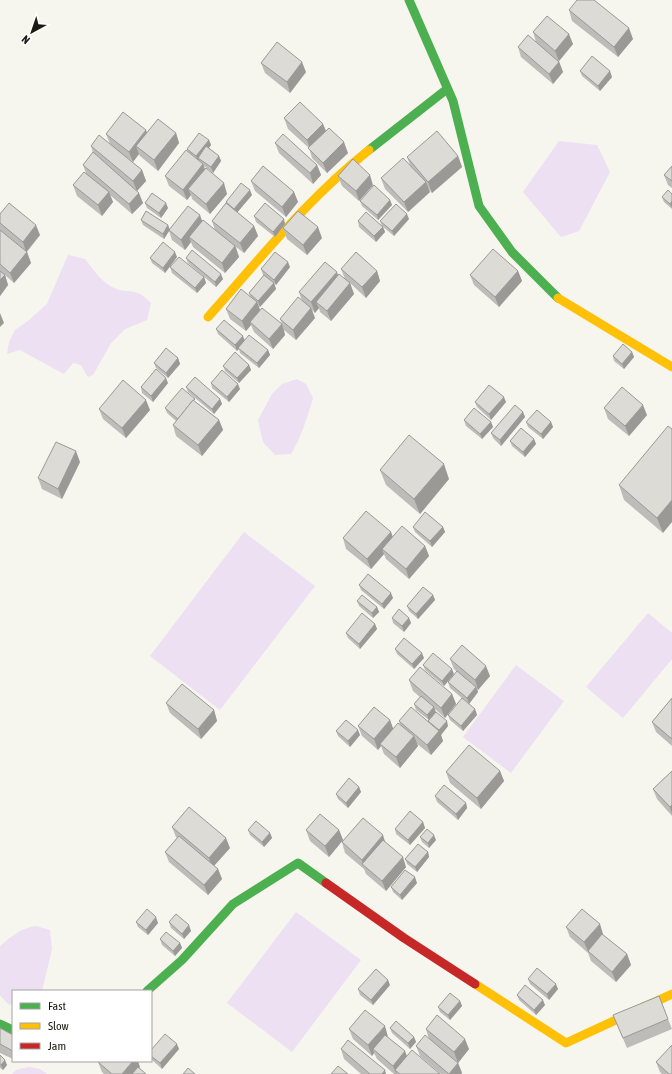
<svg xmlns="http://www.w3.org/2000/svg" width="672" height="1074" viewBox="0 0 672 1074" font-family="'Asap Condensed',sans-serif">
<rect width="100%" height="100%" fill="#f6f5ee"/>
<g fill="#ece0f2">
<path d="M559,141L597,145L610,172L579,231L561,237L523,192Z"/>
<path d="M68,255L85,259C94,270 101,282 114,288C129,295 134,285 151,303L147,320L125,329L111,343L93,375L88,377L81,365L73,363L64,374L20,350L7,354L9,342L15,330L28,321L47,304Z"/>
<path d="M297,379L306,384L313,398C307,418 301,437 291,454L275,455L263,442L258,420L272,394L282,384Z"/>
<path d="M244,532L315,586L220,710L150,656Z"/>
<path d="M648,613L672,633V659L623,718L586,687Z"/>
<path d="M516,665L564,701L511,773L463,737Z"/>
<path d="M296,912L361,960L292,1052L227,1003Z"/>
<path d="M36,926L50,930L52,949L42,991H13V1005L8,1004L0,995V946C11,937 21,928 36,926Z"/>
<path d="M29,1067L40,1069L47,1074H12L16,1070Z"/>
</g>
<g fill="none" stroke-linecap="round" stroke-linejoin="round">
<g stroke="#4caf50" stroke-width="9">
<path d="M409,0L453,101L479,206L512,252L558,298"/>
<path d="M369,150L447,89"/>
<path d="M147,991L182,960L233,904L298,863L326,883"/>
<path d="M0,1024L13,1030"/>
</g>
<g stroke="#ffc107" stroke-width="9">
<path d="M558,298L672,367"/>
<path d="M208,317C259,260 308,198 369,150"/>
<path d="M475,984L566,1043L672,994"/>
</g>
<path stroke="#c62828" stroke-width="9" d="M326,883L404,938L475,984"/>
</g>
<g fill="#bdbcb8">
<path d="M569,10L633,39L618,57L572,21Z"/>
<path d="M533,32L573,44L559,61L563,72L553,84L521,57L518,47L536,42Z"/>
<path d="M261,63L306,72L290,93L265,73Z"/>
<path d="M580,71L612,77L600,91L582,76Z"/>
<path d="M284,118L323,124L326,131L348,153L327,173L312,158L309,148L288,129Z"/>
<path d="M147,133H176L179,143L158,171L140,156L139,154L133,162L122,154L142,170L146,181L137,191L143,203L132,214L110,195L113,202L102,216L77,196L73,185L86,173L83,165L93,153L91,146L110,144L106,134Z"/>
<path d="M209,140L211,145L209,148L219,156L221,161L213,173L204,166L205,170L227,194L210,214L192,199L191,195L187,200L169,186L165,176L188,152L187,149Z"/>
<path d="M275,143L317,165L321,175L313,184L279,153Z"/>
<path d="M458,156L462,167L432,193L428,188L430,192L408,212L385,189L381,178L410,165L407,157Z"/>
<path d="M672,166V188L668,185L664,175Z"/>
<path d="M338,176L373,185L359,201L342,186Z"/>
<path d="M251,181L294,192L298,202L286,217L255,191Z"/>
<path d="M672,194V209L664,202L662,197Z"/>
<path d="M252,195L237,212L254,226L258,236L244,253L236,247L239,257L225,273L193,247L191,242L185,250L172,240L169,231L164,239L143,225L141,220L168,225L169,229L202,221L215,230L212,221L226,203V202Z"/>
<path d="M390,200L392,205L378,220L362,206L360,201Z"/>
<path d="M145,203L168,208L161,218L147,208Z"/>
<path d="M0,214L40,235L27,252L31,263L14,283L5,275L8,285L0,296Z"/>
<path d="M254,216L285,224L275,237L256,222Z"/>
<path d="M409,219L394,236L382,226L380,221Z"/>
<path d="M358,221L383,227L385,232L376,242L359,227Z"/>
<path d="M283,228L322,238L307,255L287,239Z"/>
<path d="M177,257L165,273L152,263L150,258Z"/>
<path d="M186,258L223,279L216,287L188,263Z"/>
<path d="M170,267L204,277L206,283L197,293L172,273Z"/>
<path d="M290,267L276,285L269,279L274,283L276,289L260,307L258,305L260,310L282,324L280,319L302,301L299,292L337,272L338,276L345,279L341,269L377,271L380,281L366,298L350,283L354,294L331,321L320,312L319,308L315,313L312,310L315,318L296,340L284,330L285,335L273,349L254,332L251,325L246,331L230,319L226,309L250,296L249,293L264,275H263L261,269Z"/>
<path d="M518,271L522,281L499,307L474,285L470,275Z"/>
<path d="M216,329L268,350L270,355L259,368L240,353L239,349L237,351L218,334Z"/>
<path d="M632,352L634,357L624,369L614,361L613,356Z"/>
<path d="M178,358L180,364L168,378L156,368L154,363Z"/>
<path d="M249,365L251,370L239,383L225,371L223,366Z"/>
<path d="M168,383L153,402L142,393L141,387Z"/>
<path d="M211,383L240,389L229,402L212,388Z"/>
<path d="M186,387L220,399L222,404L214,414L188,392Z"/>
<path d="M196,402L219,420L223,430L202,456L176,436L173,425L176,421L167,413L165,408Z"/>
<path d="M475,402H506L491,420L477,407Z"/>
<path d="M604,408L647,415L629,436L608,419Z"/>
<path d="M99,409L150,410L126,438L103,419Z"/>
<path d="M523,412L525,417L501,446L493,438L491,433Z"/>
<path d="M464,420L491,422L493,427L482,439L466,426Z"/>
<path d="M526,422H551L553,427L543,439L528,427Z"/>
<path d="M672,429L663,533L624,500L619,485Z"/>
<path d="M534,439L536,444L525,457L512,446L510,441Z"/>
<path d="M80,462L62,499L42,489L38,478Z"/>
<path d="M380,470L449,479L420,514L386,485Z"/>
<path d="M413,527H443L445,532L432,547L415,532Z"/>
<path d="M391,532L393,537L425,546L429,556L409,579L386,559L384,554L371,569L346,549L343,538Z"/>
<path d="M359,585L393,598L384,609L361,590Z"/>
<path d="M433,595L435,600L418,619L409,611L407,606Z"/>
<path d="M357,601L377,607L379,612L373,618L359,606Z"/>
<path d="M392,618H409L411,623L404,632L393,623Z"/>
<path d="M375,624L377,629L360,649L348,638L346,633Z"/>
<path d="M395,649L424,658L414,669L397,654Z"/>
<path d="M450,659L490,676L478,690L477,689L478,692L469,704L450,688L448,682L457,672L454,669Z"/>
<path d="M423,665L454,674L444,686L425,670Z"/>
<path d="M409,680L452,694L456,704L445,718L435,709L436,712L448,726L441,735L443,741L431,755L416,743L418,746L400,768L384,754L381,746L378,750L362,736L358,726L390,720L393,729L400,725L399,721H428L429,720L416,710L414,704L420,697L413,691Z"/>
<path d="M672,698V746L656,732L652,722Z"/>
<path d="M166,703L214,710L217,721L201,739L170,713Z"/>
<path d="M475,709L477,715L463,731L450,720L448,715Z"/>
<path d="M336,731L360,735L350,747L338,736Z"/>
<path d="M500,771L504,781L481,809L450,783L446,772Z"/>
<path d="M672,771V816L657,799L653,789Z"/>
<path d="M359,787L361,792L348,808L338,799L336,794Z"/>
<path d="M435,796L466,803L467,808L458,820L437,802Z"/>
<path d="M423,822L425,828L410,845L396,834L395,829Z"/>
<path d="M172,827L230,848L214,866L218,869L222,879L208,895L169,862L165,852L177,838L176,837Z"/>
<path d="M248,830L270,833L272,838L264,847L250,835Z"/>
<path d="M306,830H339L343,840L329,857L310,841Z"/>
<path d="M420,837L436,840L429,848L422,842Z"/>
<path d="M342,842L406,867L386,891L366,874L364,869L345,853Z"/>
<path d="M428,852L429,857L417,872L407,864L405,859Z"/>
<path d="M417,883L402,900L393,892L391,887Z"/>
<path d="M136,922L158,923L148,935L138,927Z"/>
<path d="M169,922L191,931L184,939L171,928Z"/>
<path d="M566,927L603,935L627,954L631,965L616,982L591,961L588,953L570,937Z"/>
<path d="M160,939L180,943L182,948L175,956L162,945Z"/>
<path d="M528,979L558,989L549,1000L530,984Z"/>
<path d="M390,985L373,1005L360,995L358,989Z"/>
<path d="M517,995L545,1005L536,1015L519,1000Z"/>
<path d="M460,1001L462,1006L450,1020L440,1012L438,1007Z"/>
<path d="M613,1015L668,1019L672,1029L627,1048Z"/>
<path d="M0,1028L13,1035V1059L0,1053Z"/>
<path d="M390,1028L414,1037L416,1042L410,1049L392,1033Z"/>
<path d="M349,1029L388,1037L407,1056L440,1074H394L377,1059L374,1053L372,1056L353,1039Z"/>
<path d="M426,1029L469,1049L458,1063L462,1073L461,1074H441L420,1056L416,1046L429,1039Z"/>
<path d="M179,1049L162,1069L151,1059V1050Z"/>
<path d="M341,1049L386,1074H361L344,1059Z"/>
<path d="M0,1055L7,1065L3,1070L0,1068Z"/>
<path d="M98,1062L140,1067L139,1068L146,1074H104L102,1072Z"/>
<path d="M656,1062L672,1074H662L660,1072Z"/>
</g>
<g fill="#9a9996">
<path d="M629,28L633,39L618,57L614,47Z"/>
<path d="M569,34L573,44L559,61L555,51Z"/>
<path d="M302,62L306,72L290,93L287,82Z"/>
<path d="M559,62L563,72L553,84L549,74Z"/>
<path d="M610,71L612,77L600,91L598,86Z"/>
<path d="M323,124L327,134L311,151L307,140Z"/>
<path d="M146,130L150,140L136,146L139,154L133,162L129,152Z"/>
<path d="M176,133L179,143L158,171L154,160Z"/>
<path d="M209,140L211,145L200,159L198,158L199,160L198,162L196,156Z"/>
<path d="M344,142L348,153L327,173L323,163Z"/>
<path d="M219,156L221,161L213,173L211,167Z"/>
<path d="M458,156L462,167L432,193L428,182Z"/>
<path d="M203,164L207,175L188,189L191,195L187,200L183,190Z"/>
<path d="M317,165L321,175L313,184L310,173Z"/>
<path d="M142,170L146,181L137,191L133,181Z"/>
<path d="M370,175L373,185L359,201L356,191Z"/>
<path d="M426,182L430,192L408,212L404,202Z"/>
<path d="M224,183L227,194L210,214L206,204Z"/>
<path d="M250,190L252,195L236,214L234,209Z"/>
<path d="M109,192L113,202L102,216L98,205Z"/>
<path d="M294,192L298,202L286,217L282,207Z"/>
<path d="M139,193L143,203L132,214L129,204Z"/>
<path d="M390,200L392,205L378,220L377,215Z"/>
<path d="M672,201V208L670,204Z"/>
<path d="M166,203L168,208L161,218L159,213Z"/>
<path d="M407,214L409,219L394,236L392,231Z"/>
<path d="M200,215L204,226L189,237L191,242L185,250L181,240Z"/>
<path d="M284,219L285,224L275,237L273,232Z"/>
<path d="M36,225L40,235L26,252L23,242Z"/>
<path d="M168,225L170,230H169V231L164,239L163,234Z"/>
<path d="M254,226L258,236L244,253L240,243Z"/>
<path d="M318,227L322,238L307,255L303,245Z"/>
<path d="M383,227L385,232L376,242L374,236Z"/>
<path d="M235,246L239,257L225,273L222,263Z"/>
<path d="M27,252L31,263L14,283L10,273Z"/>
<path d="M175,252L177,257L165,273L163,268Z"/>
<path d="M288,262L290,267L276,285L274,280Z"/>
<path d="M377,271L380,281L366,298L362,287Z"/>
<path d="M518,271L522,281L499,307L495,297Z"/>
<path d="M337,272L340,283L316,302L319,308L315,313L311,302Z"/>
<path d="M221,274L223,279L216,287L215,282Z"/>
<path d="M5,275L8,285L0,296V280Z"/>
<path d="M204,277L206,283L197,293L195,288Z"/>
<path d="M274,283L276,289L260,307L258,301Z"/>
<path d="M350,283L354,294L331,321L327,311Z"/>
<path d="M257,302L261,312L250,322L251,325L246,331L242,321Z"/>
<path d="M311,308L315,318L296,340L293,330Z"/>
<path d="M0,313L4,323L0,327Z"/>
<path d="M282,324L285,335L273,349L269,339Z"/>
<path d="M243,336L245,341L237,351L235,345Z"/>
<path d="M268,350L270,355L259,368L257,363Z"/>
<path d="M632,352L634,357L624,369L622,364Z"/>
<path d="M178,358L180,364L168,378L166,373Z"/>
<path d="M249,365L251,370L239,383L237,378Z"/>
<path d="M166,378L168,383L153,402L151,396Z"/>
<path d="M238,384L240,389L229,402L227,397Z"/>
<path d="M504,397L506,402L491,420L489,414Z"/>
<path d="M220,399L222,404L214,414L212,409Z"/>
<path d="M146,400L150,410L126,438L122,428Z"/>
<path d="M643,405L647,415L629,436L625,426Z"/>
<path d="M523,412L525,417L501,446L500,440Z"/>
<path d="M219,420L223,430L202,456L198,445Z"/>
<path d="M491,422L493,427L482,439L480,434Z"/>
<path d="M551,422L553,427L543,439L541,434Z"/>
<path d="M534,439L536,444L525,457L523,452Z"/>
<path d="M76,451L80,462L62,499L58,489Z"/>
<path d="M444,464L449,479L420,514L414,499Z"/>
<path d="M672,500V522L663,533L657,518Z"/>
<path d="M443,527L445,532L432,547L430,541Z"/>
<path d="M391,532L394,542L382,549L384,554L371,569L367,559Z"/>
<path d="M425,546L429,556L409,579L406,569Z"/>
<path d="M391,593L393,598L384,609L382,604Z"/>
<path d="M433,595L435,600L418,619L416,614Z"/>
<path d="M377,607L379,612L373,618L372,613Z"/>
<path d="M409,618L411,623L404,632L402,626Z"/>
<path d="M375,624L377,629L360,649L359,644Z"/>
<path d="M422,653L424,658L414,669L412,664Z"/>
<path d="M486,666L490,676L478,690L475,680Z"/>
<path d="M452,669L454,674L444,686L442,681Z"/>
<path d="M476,687L478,692L469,704L467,698Z"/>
<path d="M452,694L456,704L445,718L441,708Z"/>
<path d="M434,707L436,713L429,721L427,715Z"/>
<path d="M475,709L477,715L463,731L461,726Z"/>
<path d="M214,710L217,721L201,739L198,729Z"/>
<path d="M390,720L394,731L380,744L381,746L378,750L374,739Z"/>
<path d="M447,721L448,726L441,735L443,741L431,755L427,745Z"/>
<path d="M358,730L360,735L350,747L348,741Z"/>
<path d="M414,736L418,746L400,768L396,757Z"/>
<path d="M500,771L504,781L481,809L477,798Z"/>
<path d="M359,787L361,792L348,808L346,803Z"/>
<path d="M466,803L467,808L458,820L456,814Z"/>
<path d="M672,805V814L670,807Z"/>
<path d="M423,822L425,828L410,845L408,840Z"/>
<path d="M339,830L343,840L329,857L325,846Z"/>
<path d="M270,833L272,838L264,847L262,842Z"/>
<path d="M383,835L386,845L363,865L362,860Z"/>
<path d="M434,835L436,840L429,848L428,843Z"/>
<path d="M226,838L230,848L212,868L209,858Z"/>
<path d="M428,852L429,857L417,872L415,867Z"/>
<path d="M403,857L406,867L386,891L382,881Z"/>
<path d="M218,869L222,879L208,895L204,885Z"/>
<path d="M415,877L417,883L402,900L400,895Z"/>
<path d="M156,917L158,923L148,935L146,930Z"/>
<path d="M600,924L603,934L588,951L584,942Z"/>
<path d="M189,925L191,931L184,939L182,934Z"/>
<path d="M180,943L182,948L175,956L173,951Z"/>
<path d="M627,954L631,965L616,982L612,972Z"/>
<path d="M388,980L390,985L373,1005L371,1000Z"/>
<path d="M556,984L558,989L549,1000L547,994Z"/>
<path d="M543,1000L545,1005L536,1015L534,1010Z"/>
<path d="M460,1001L462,1006L450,1020L448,1015Z"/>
<path d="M385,1026L388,1037L376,1051L373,1049L374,1053L372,1056L368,1045Z"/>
<path d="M414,1037L416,1042L410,1049L408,1043Z"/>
<path d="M465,1039L469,1049L458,1063L454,1052Z"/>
<path d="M177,1044L179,1049L162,1069L160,1063Z"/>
<path d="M405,1051L409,1062L395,1070L397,1074H396L393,1066Z"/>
<path d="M5,1060L7,1065L3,1070L1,1065Z"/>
<path d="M133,1061H138L140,1067L134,1074H122Z"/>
<path d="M458,1063L462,1073L461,1074H449Z"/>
<path d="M385,1070L386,1074H382Z"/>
</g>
<g fill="#dcdbd6" stroke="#9a9996">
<path d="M577,0H594L629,28L614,47L569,10Z"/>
<path d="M547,16L569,34L555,51L533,32Z"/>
<path d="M528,35L559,62L549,74L518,47Z"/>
<path d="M277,42L302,62L287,82L261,63Z"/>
<path d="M592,56L610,71L598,86L580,71Z"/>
<path d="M300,102L323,124L307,140L284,118Z"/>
<path d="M123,112L146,130L129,152L106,134Z"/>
<path d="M158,119L176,133L154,160L136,146Z"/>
<path d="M329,128L344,142L323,163L308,148Z"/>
<path d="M437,131L458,156L428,182L407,157Z"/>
<path d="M199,133L209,140L196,156L187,149Z"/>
<path d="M283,134L317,165L310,173L275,143Z"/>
<path d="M99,135L142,170L133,181L91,146Z"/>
<path d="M206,146L219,156L211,167L198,158Z"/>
<path d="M186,150L203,164L183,190L165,176Z"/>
<path d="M93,152L139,193L129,204L83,165Z"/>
<path d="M403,158L426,182L404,202L381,178Z"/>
<path d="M353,159L370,175L356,191L338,176Z"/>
<path d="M263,166L294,192L282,207L251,181Z"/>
<path d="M672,166V181L664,175Z"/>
<path d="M206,168L224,183L206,204L188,189Z"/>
<path d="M84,172L109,192L98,205L73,185Z"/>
<path d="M241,183L250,190L234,209L226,202Z"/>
<path d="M374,185L390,200L377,215L360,201Z"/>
<path d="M668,190L672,194V201L670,204L662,197Z"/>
<path d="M152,193L166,203L159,213L145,203Z"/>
<path d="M9,203L36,225L23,242L0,223V214Z"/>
<path d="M226,203L254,226L240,243L212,221Z"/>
<path d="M265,203L284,219L273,232L254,216Z"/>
<path d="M396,204L407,214L392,231L380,221Z"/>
<path d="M188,206L200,215L181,240L169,230Z"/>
<path d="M146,211L168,225L163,234L141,220Z"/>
<path d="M298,211L318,227L303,245L283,228Z"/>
<path d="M366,212L383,227L374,236L358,221Z"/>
<path d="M203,220L235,246L222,263L189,237Z"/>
<path d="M0,230L27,252L10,273L0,264Z"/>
<path d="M163,242L175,252L163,268L150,258Z"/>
<path d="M493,249L518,271L495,297L470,275Z"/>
<path d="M192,250L221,274L215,282L186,258Z"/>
<path d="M275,252L288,262L274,280L261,269Z"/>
<path d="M356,252L377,271L362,287L341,269Z"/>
<path d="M179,257L204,277L195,288L170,267Z"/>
<path d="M325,262L337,272L311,302L299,292Z"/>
<path d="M0,271L5,275L0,280Z"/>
<path d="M339,274L350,283L327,311L316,302Z"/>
<path d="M264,275L274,283L258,301L249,293Z"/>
<path d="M241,289L257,302L242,321L226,309Z"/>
<path d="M298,297L311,308L293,330L280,319Z"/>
<path d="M262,308L282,324L269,339L250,322Z"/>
<path d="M224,320L243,336L235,345L216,329Z"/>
<path d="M249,335L268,350L257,363L238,348Z"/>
<path d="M623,344L632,352L622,364L613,356Z"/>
<path d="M166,348L178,358L166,373L154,363Z"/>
<path d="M235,352L249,365L237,378L223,366Z"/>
<path d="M156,369L166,378L151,396L141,387Z"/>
<path d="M222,370L238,384L227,397L211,383Z"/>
<path d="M195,377L220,399L212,409L186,387Z"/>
<path d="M123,380L146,400L122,428L99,409Z"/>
<path d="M489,385L504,397L489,414L475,402Z"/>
<path d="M622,387L643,405L625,426L604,408Z"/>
<path d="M182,388L195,399L194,400H193L178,419L165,408Z"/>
<path d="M193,400L219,420L198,445L173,425Z"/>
<path d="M515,405L523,412L500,440L491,433Z"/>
<path d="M474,408L491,422L480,434L464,420Z"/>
<path d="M537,410L551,422L541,434L526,422Z"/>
<path d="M668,426L672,429V500L657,518L619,485Z"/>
<path d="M521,428L534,439L523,452L510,441Z"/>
<path d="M409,435L444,464L414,499L380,470Z"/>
<path d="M56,442L76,451L58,489L38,478Z"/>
<path d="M366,511L391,532L367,559L343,538Z"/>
<path d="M425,512L443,527L430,541L413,527Z"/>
<path d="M402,526L425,546L406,569L382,549Z"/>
<path d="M368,574L391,593L382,604L359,585Z"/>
<path d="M423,587L433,595L416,614L407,606Z"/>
<path d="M362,595L377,607L372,613L357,601Z"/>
<path d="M399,609L409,618L402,626L392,618Z"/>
<path d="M362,613L375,624L359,644L346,633Z"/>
<path d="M404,638L422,653L412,664L395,649Z"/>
<path d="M462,645L486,666L475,680L450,659Z"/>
<path d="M433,653L452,669L442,681L423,665Z"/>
<path d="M420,667L452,694L441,708L409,680Z"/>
<path d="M457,671L476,687L467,698L448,682Z"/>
<path d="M182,684L214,710L198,729L166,703Z"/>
<path d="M421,696L434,707L427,715L414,704Z"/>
<path d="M462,698L475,709L461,726L448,715Z"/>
<path d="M672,698V739L652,722Z"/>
<path d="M374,707L390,720L374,739L358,726Z"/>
<path d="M411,707L439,731L427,745L399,721Z"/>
<path d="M436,712L447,721L439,730L428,721Z"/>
<path d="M346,720L358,730L348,741L336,731Z"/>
<path d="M398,723L414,736L396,757L380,744Z"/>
<path d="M469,745L500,771L477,798L446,772Z"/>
<path d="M672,771V805L670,807L653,789Z"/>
<path d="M349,778L359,787L346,803L336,794Z"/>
<path d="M444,785L466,803L456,814L435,796Z"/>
<path d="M189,807L226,838L209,858L172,827Z"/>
<path d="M410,811L423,822L408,840L395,829Z"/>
<path d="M320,814L339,830L325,846L306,830Z"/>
<path d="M363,818L383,835L362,860L342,842Z"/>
<path d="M256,821L270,833L262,842L248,830Z"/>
<path d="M427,829L434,835L428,843L420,837Z"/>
<path d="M179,836L218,869L204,885L165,852Z"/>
<path d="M383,840L403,857L382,881L362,864Z"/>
<path d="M418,844L428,852L415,867L405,859Z"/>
<path d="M405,870L415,877L400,895L391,887Z"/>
<path d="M147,909L156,917L146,930L136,922Z"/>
<path d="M582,909L600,924L584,942L566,927Z"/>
<path d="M176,914L189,925L182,934L169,922Z"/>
<path d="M166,932L180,943L173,951L160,939Z"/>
<path d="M602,934L627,954L612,972L588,951Z"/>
<path d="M537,968L556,984L547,994L528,979Z"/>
<path d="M376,969L388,980L371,1000L358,989Z"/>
<path d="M525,985L543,1000L534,1010L517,995Z"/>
<path d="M450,993L460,1001L448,1015L438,1007Z"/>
<path d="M659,996L668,1019L623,1038L613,1015Z"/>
<path d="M365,1010L385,1026L368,1045L349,1029Z"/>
<path d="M437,1015L465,1039L454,1052L426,1029Z"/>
<path d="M396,1021L414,1037L408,1043L390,1028Z"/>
<path d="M0,1028L13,1035V1051L0,1044Z"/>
<path d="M165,1034L177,1044L160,1063L151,1056V1050Z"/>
<path d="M385,1035L405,1051L393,1066L373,1049Z"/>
<path d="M425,1035L458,1063L449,1074L416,1046Z"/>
<path d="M348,1040L385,1070L382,1074H370L341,1049Z"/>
<path d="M672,1045V1074H669L656,1062Z"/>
<path d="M412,1050L440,1074H400L395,1070Z"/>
<path d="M0,1055L5,1060L1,1065H0Z"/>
<path d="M99,1061H133L122,1074H112L98,1062Z"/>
<path d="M338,1066L348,1074H331Z"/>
<path d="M138,1067L146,1074H132Z"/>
<path d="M188,1068L195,1074H183Z"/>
</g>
<rect x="12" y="990" width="140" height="72" fill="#ffffff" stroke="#a4a3a1"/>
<rect x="20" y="1003" width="20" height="6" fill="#4caf50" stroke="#a4a3a1"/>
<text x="48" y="1010" font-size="12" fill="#1b1a15">Fast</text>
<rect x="20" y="1023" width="20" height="6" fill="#ffc107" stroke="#a4a3a1"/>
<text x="48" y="1030" font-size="12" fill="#1b1a15">Slow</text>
<rect x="20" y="1043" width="20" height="6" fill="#c62828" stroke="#a4a3a1"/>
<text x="48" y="1050" font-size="12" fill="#1b1a15">Jam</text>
<g transform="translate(32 32) rotate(220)" stroke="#ffffff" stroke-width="3" paint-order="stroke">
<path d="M0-3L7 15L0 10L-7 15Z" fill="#1b1a15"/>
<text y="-6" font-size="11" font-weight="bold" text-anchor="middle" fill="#1b1a15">N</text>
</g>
</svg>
